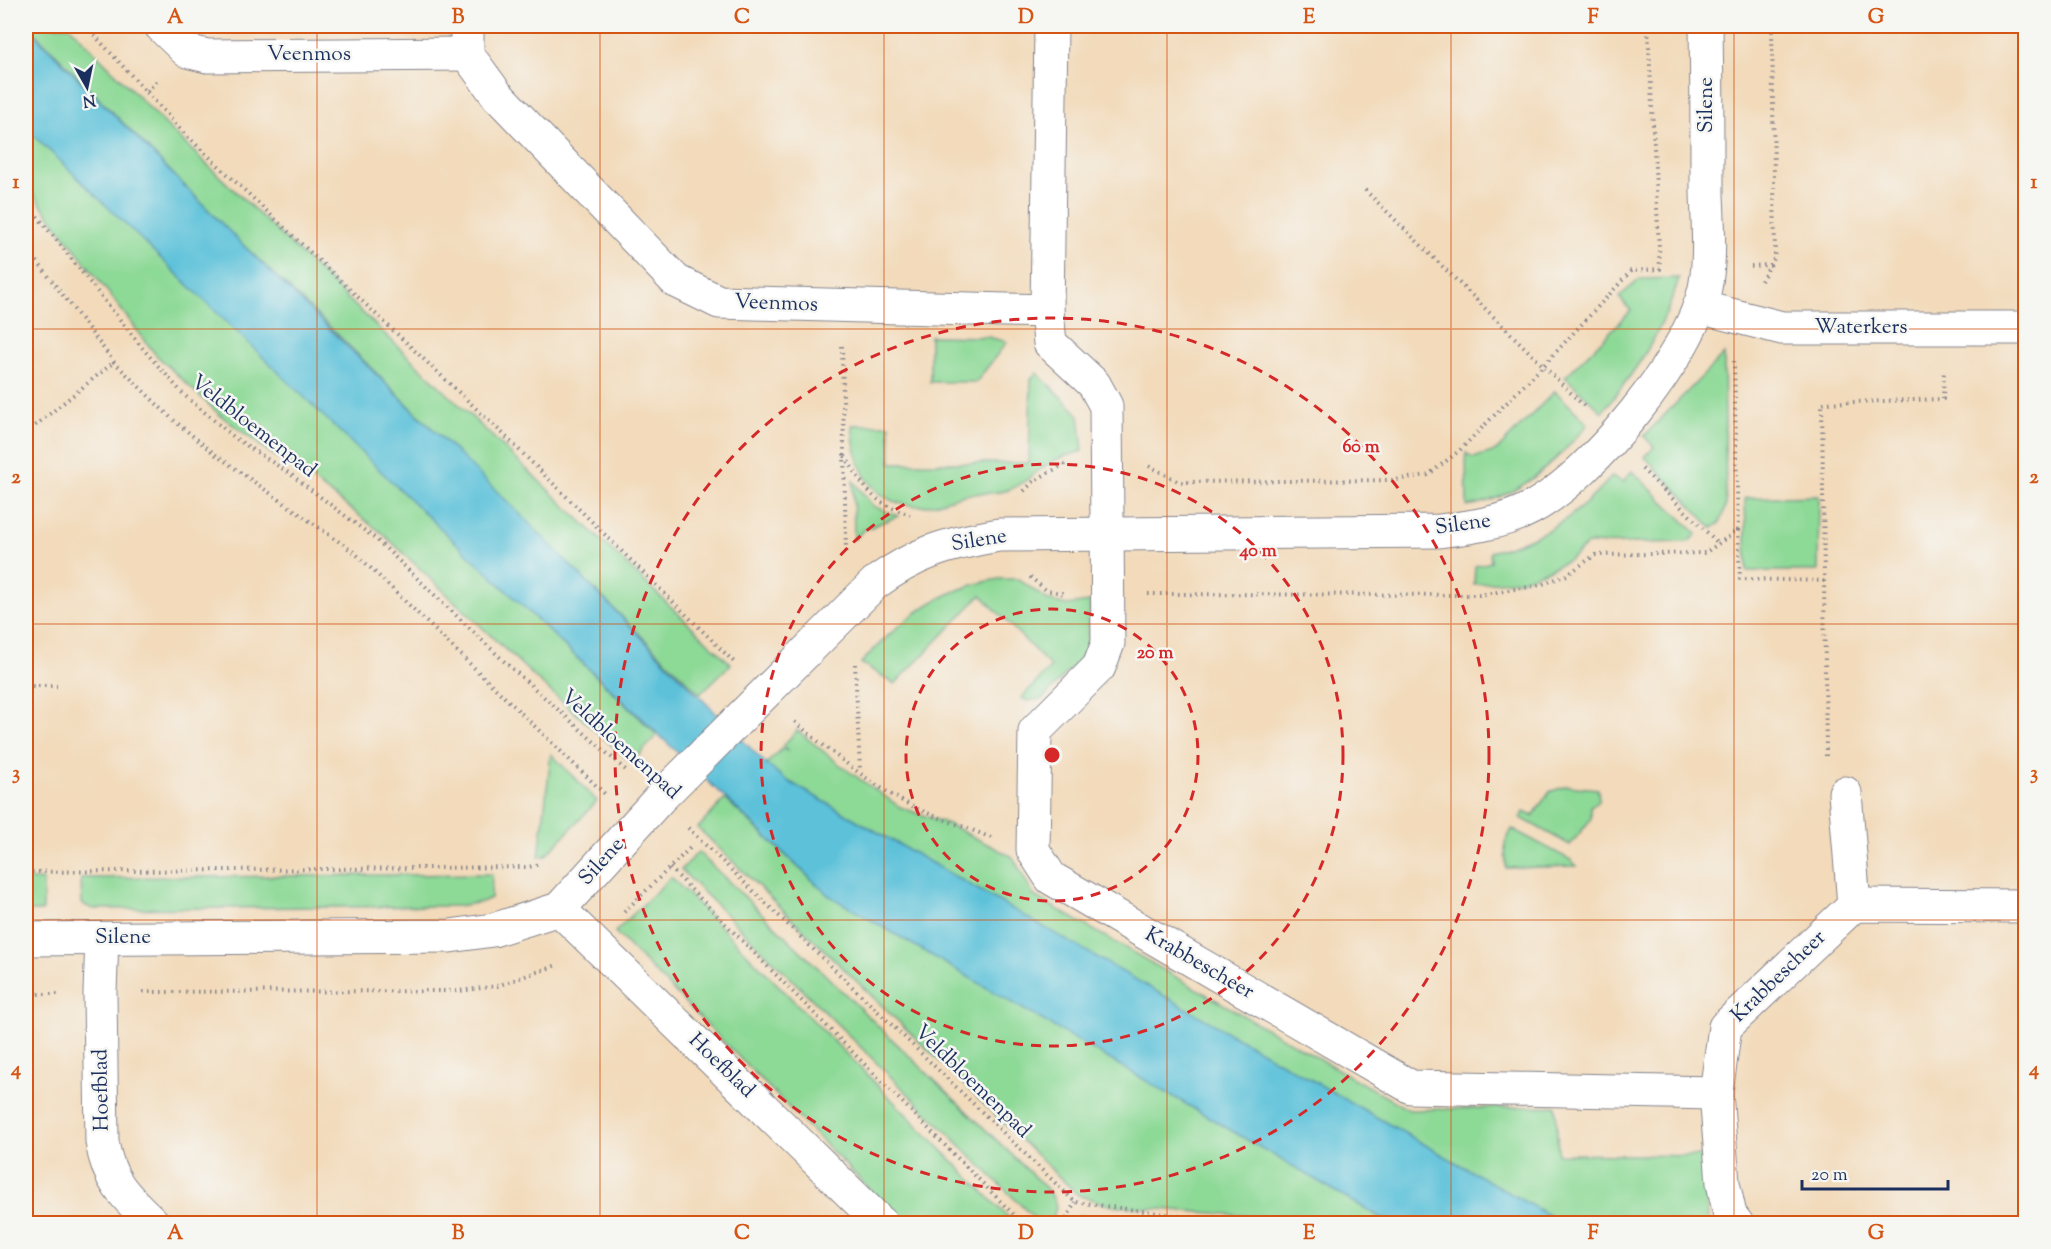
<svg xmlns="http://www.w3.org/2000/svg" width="2051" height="1249" viewBox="0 0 2051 1249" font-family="'Sorts Mill Goudy',serif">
<rect width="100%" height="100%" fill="#f6f6f2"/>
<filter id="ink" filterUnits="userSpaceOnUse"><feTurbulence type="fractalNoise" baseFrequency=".0167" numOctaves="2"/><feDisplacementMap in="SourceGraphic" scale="12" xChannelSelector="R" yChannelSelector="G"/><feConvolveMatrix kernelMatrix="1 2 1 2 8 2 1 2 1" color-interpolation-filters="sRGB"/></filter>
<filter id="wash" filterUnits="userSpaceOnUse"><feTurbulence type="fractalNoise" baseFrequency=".008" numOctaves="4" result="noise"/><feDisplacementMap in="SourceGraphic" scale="24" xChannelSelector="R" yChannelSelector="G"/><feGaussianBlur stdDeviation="1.35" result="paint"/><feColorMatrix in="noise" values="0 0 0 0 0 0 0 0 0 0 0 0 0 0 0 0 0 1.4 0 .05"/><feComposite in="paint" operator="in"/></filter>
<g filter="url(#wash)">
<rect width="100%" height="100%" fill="#f2daba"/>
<g fill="#8dd996" stroke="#54847a" stroke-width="1.5">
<path d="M28,26H69L174,133L731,664L700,694L335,332L240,242Z"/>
<path d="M26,128L657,735L632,763L542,684L382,533L310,478L269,452L221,416L156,355L26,185Z"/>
<path d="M1679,278C1664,330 1637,370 1602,412L1565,377L1631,311L1619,297L1640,279Z"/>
<path d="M930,336L988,337L1007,342L976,382H930Z"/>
<path d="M1724,354L1726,505L1720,523L1712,528L1645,457L1654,447L1644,436Z"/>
<path d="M1037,373L1079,415L1083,451C1068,455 1053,459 1041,469C1030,477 1023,484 1011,489C997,495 979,492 965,495C951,497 934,507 921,506C870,506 855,468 852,425H890L891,463H1029L1031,379Z"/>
<path d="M1555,391L1588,424C1555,463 1520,498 1467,506L1466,453L1473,458L1496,451Z"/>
<path d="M1632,471L1697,534L1688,542L1588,544L1569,560L1545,571L1520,580L1474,584L1475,566L1491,562L1490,552C1541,539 1578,517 1612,476L1623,482Z"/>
<path d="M853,481L873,506L898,516L864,530L854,539Z"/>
<path d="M1819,496L1818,571H1747L1745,498Z"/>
<path d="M999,579H1018L1048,600L1066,605L1090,602L1087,647L1081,658L1042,699L1028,701L1021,698L1051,667L981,595L895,684L861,663C902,619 938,589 999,579Z"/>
<path d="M797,730L844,768L900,807L948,824L1013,857L1034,896L1409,1110L1556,1106L1558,1154L1704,1156L1708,1219L1711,1223H1562L788,781L766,764L782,749L788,751L783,746Z"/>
<path d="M551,754L597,801L545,856L539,857Z"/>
<path d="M1567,786L1598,789L1599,801L1591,806V819L1570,845L1521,818L1524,812L1533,816L1549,792Z"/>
<path d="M725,799L828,895L1390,1223H1294L1277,1218L1108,1205L1078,1195L698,828Z"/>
<path d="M1512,829L1571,860L1577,866L1506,868L1505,843Z"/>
<path d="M698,852L1045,1187C1057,1201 1060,1207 1049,1223H1039L681,870Z"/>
<path d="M492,874L491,898L482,902L458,906L93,909L82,904L81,878Z"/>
<path d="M671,877L1014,1223H903L615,932Z"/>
<rect x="26" y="880" width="17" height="31"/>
<path d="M1079,1216L1154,1223H1075Z"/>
</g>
<path fill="#5bc1d9" stroke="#3b789c" stroke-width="1.5" d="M26,26L240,242L517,511L766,764L788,781L1562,1223H1390L828,895L397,487L26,128Z"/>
</g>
<g filter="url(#ink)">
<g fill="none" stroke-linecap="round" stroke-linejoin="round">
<g stroke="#86848c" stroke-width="35">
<g id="minor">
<path d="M161,26L187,51L207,56L467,54"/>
<path d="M467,26V54L497,95L676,281L719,302L1047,311"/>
<path d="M1051,26L1047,311L1050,343L1094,384L1106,406L1108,643L1099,667L1035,731L1033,850L1051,878L1411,1087L1716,1093"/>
<path d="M1699,307L1782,328H2026"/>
<path d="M1845,793L1854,905"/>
<path d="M559,909L882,1224"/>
<path d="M26,939L450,936L493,930L559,909L660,798L875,583C918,552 947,544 999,535L1439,531C1471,527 1503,523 1531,508C1592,476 1690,356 1705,288C1711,258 1708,224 1707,193C1707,137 1707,81 1706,26"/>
<path d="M102,939L100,992L102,1142C109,1183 125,1196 154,1224"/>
<path d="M1737,1224L1730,1215L1723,1183L1716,1093L1725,1027L1854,905L2026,906"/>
</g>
</g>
<g stroke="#86848c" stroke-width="4" stroke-dasharray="1.5 4.5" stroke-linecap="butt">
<path d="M86,26L186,135L502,433L736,664"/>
<path d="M147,91L157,81"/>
<path d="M1365,190L1584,406"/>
<path d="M26,202L144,350L184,395L235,438L289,473L377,540L507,664L628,772"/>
<path d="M26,247L114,362L171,418L216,455L355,553L606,795"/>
<path d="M1751,266L1770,265"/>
<path d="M1761,281L1775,257L1772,26"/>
<path d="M842,346L846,552"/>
<path d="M26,433L114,362"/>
<path d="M845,456C866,490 870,501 910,515"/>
<path d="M1149,466L1180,482L1395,480L1428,475L1459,451L1543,366L1631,271L1660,269L1648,26"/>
<path d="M1642,469L1719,544"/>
<path d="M1024,491L1035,480L1065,464"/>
<path d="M1738,530L1740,579L1824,581"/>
<path d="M1030,577L1046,590L1066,594"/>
<path d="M1148,594L1479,595L1540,585L1567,575L1595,555L1705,553L1738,530L1734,361"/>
<path d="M855,664L860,770"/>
<path d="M26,686H57"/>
<path d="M795,722C831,752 876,789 918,809C942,820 967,827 991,838"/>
<path d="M1826,756L1822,403L1943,399L1944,371"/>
<path d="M688,828L1075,1202L1240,1224"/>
<path d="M670,868L1023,1224"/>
<path d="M26,872L529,867L540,864"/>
<path d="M624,912L690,848"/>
<path d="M143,992L459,991L497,986L557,965"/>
<path d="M26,994H58"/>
<path d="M1064,1224L1075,1202"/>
</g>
<use href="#minor" stroke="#fff" stroke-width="33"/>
</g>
</g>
<path fill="none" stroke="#d45514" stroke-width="1.5" stroke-opacity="0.55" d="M317,26V1224M600,26V1224M884,26V1224M1167,26V1224M1451,26V1224M1734,26V1224M26,329H2026M26,624H2026M26,920H2026"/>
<g fill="none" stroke="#d62828" stroke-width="3" stroke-dasharray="10 8">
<circle cx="1052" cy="755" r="146"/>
<circle cx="1052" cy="755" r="291"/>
<circle cx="1052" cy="755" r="437"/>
</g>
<g text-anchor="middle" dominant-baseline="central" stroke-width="5" stroke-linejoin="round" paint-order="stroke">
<g font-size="21" fill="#1b2f5e" stroke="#f6f6f2">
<text x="309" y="55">Veenmos</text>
<text transform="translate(1707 105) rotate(-90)">Silene</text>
<text transform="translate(776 304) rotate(2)">Veenmos</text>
<text x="1861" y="328">Waterkers</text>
<text transform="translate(253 427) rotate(38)">Veldbloemenpad</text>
<text transform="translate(1463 525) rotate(-8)">Silene</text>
<text transform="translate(979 541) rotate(-9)">Silene</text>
<text transform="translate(620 745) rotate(42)">Veldbloemenpad</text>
<text transform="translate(602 862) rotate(-48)">Silene</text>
<text x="123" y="938">Silene</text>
<text transform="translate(1199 964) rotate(30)">Krabbescheer</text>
<text transform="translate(1779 977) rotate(-44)">Krabbescheer</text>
<text transform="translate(721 1066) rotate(44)">Hoefblad</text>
<text transform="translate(972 1082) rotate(44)">Veldbloemenpad</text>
<text transform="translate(102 1090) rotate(-91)">Hoefblad</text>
</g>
</g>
<circle cx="1052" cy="755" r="9" fill="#d62828" stroke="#f6f6f2" stroke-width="3"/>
<g font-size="18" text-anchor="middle" font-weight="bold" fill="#d62828" stroke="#f6f6f2" stroke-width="5" stroke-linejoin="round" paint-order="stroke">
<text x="1361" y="452">60 m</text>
<text x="1258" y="556">40 m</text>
<text x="1155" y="658">20 m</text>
</g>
<rect width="2051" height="1249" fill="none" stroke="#f6f6f2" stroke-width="66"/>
<g transform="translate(87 87) rotate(171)" stroke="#f6f6f2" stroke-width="4.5" paint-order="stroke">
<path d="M0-4.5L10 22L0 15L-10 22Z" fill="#1b2f5e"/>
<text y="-9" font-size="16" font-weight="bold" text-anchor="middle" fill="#1b2f5e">N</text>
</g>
<path d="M1802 1180v9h146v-9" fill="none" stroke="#1b2f5e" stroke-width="3"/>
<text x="1811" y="1180" font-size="18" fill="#1b2f5e" stroke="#f6f6f2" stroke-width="4.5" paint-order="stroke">20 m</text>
<rect x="33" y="33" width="1985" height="1183" fill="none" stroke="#d45514" stroke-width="2"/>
<g font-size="20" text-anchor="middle" font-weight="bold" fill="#d45514">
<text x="175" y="23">A</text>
<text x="458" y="23">B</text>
<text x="742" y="23">C</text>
<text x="1026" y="23">D</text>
<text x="1309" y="23">E</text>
<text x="1593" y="23">F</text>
<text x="1876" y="23">G</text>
<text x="16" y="188">1</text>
<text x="2034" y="188">1</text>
<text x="16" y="483">2</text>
<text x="2034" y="483">2</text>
<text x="16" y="779">3</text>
<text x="2034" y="779">3</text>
<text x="16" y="1075">4</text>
<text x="2034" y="1075">4</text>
<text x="175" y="1239">A</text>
<text x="458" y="1239">B</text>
<text x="742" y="1239">C</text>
<text x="1026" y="1239">D</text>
<text x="1309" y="1239">E</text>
<text x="1593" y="1239">F</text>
<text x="1876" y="1239">G</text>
</g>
</svg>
